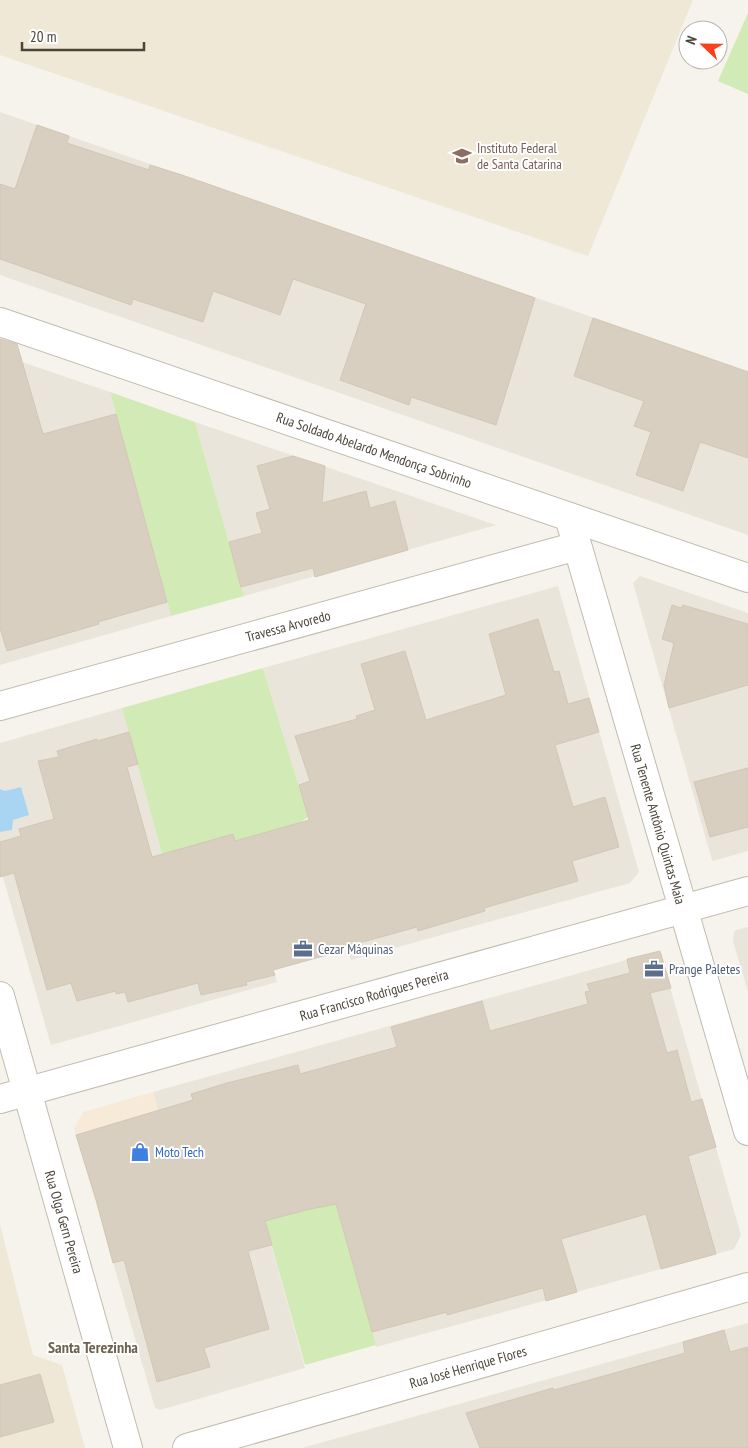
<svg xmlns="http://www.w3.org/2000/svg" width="748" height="1448" viewBox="0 0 748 1448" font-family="'PT Sans Narrow',sans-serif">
<rect width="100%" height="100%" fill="#f6f3ec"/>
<g fill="#eae5da">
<path d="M0,112L748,371V535L0,275Z"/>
<path d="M22,362L110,392L171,616L0,665V498L57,481Z"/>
<path d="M195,422L496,525L244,596Z"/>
<path d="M640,576L748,613V851L713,861L712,860L633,583Z"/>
<path d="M558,586L639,872L630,883L351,960L263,668Z"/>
<path d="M122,708L162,854L257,916L277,982L51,1045L0,867V743Z"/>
<path d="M748,927V992L733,941L734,932L736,930Z"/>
<path d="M651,953L662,959L741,1235L734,1249L376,1347L335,1202L265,1222L305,1368L160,1410L155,1408L96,1203L177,1178L153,1092Z"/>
<path d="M748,1323V1448H302Z"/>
</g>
<path fill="#f7ead8" d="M153,1092L177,1178L96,1203L74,1129L83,1112Z"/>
<g fill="#efe8d6">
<path d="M0,0H693L588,256L0,55Z"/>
<path d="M0,1224L33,1355L62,1365L85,1448H0Z"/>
</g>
<g fill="#d2eab5">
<path d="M748,13V94L718,81Z"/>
<path d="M110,392L195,422L244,596L171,616Z"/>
<path d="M263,668L308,817L301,822L235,841L162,854L122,708Z"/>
<path d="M335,1202L376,1345L305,1365L265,1221Z"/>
</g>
<path fill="#a9d4f2" d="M21,787L29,815L13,820L12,830L0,832V789L5,791Z"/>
<g fill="#d8cfc1" stroke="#d3c7b4">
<path d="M37,125L69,136L67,143L149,170L150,165L182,175L535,298L496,425L411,397L409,405L340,380L366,304L293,279L280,315L213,291L203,322L133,299L131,305L0,259V184L15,189Z"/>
<path d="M593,318L748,372V458L700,442L683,491L636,475L651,432L634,426L644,401L574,376Z"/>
<path d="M0,339L17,344L43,434L116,414L167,602L98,622L99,624L7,651L0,628Z"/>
<path d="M293,456L325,466L322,503L366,491L370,508L395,501L408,550L315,577L313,568L241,587L229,542L262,533L256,513L270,509L257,466Z"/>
<path d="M672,605L681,608L683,605L748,624V685L669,708L664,685L674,643L662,639Z"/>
<path d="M538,619L554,672L559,671L568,704L589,698L599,732L555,745L573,807L605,797L619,847L572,861L578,881L484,908L485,911L418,931L417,927L337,949L338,952L273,970L275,975L246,982L247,985L201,995L198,983L128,1002L125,992L116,994V991L77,1001L71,983L47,990L14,873L0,877V842L21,836L19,829L54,819L38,761L59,757L57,751L97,739V741L129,732L138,764L127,767L152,857L233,834L235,841L309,820L299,785L310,781L295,736L357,719L356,716L375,710L361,664L405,651L426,720L506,695L489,634Z"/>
<path d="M748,768V827L710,837L694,782Z"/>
<path d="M660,951L671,988L650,993L667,1053L677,1050L691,1102L702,1099L716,1147L688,1156L716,1254L661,1269L646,1214L561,1239L577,1292L546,1301L543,1288L447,1315V1312L372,1332L336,1204L306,1210L265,1221L272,1245L248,1251L269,1329L204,1348L210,1367L157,1382L124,1260L113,1263L97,1203L76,1135L193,1100L191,1094L227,1083L298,1065L300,1074L397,1047L391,1027L482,1001L490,1031L588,1004L585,992L590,991L587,984L630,973L627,959Z"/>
<path d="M724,1330L730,1352L748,1347V1448H480L466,1413L553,1388L554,1390L685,1353L683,1342Z"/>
<path d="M40,1374L54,1422L0,1437V1385Z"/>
</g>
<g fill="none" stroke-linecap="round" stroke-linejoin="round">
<g stroke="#c2bbae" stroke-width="30">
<g id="minor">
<path d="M0,322L748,578"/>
<path d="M569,517L748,1131"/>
<path d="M0,706L577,546"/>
<path d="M0,996L128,1448"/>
<path d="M0,1099L748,891"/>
<path d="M187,1448L748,1287"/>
</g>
</g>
<use href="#minor" stroke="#fff" stroke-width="28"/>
</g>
<defs>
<g id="university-bare" transform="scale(1.5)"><path d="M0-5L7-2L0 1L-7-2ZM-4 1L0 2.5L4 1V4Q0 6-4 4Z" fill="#8d6e63" stroke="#fff" stroke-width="2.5" paint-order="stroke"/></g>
<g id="office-bare" transform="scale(1.5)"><path d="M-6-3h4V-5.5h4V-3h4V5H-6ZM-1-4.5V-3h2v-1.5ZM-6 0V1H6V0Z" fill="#5c6f8a" stroke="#fff" stroke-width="2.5" paint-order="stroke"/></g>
<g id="shop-bare" transform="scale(1.5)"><path d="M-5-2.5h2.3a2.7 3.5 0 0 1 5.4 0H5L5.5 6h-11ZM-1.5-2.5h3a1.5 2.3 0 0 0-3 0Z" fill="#3f7fe0" stroke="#fff" stroke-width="2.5" paint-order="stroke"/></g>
</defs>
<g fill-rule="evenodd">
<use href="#university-bare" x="462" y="156"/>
<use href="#office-bare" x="303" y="949"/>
<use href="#office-bare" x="654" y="969"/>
<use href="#shop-bare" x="140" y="1152"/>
</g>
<g text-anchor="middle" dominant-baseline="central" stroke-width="4" stroke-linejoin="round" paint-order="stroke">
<g font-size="14" fill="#785e54" stroke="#fff" text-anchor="start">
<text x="477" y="148">Instituto Federal<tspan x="477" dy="16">de Santa Catarina</tspan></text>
</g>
<g font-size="14" fill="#4b4439" stroke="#fff">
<text transform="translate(374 450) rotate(19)">Rua Soldado Abelardo Mendonça Sobrinho</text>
<text transform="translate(288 626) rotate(-15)">Travessa Arvoredo</text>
<text transform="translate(658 824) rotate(74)">Rua Tenente Antônio Quintas Maia</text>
<text transform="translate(374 995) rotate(-16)">Rua Francisco Rodrigues Pereira</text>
<text transform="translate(64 1222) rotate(74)">Rua Olga Gern Pereira</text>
<text transform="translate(468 1367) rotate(-16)">Rua José Henrique Flores</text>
</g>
<g font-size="14" fill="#4e5e75" stroke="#fff" text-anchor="start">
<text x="318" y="949">Cezar Máquinas</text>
<text x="669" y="969">Prange Paletes</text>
</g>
<g font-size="14" fill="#366cbe" stroke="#fff" text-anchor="start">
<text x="155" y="1152">Moto Tech</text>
</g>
<g font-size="16" font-weight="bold" fill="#6e6250" stroke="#fff">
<text x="93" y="1347">Santa Terezinha</text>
</g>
</g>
<g transform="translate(703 45) rotate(292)"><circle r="24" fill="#ffffff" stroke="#b7b4b0"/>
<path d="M0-4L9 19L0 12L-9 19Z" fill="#fc3f1d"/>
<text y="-8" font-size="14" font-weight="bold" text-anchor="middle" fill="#4b4439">N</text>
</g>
<path d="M22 42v8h122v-8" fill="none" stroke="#4b4439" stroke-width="2.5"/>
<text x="30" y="42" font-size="15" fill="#4b4439" stroke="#ffffff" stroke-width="4" paint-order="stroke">20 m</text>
</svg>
